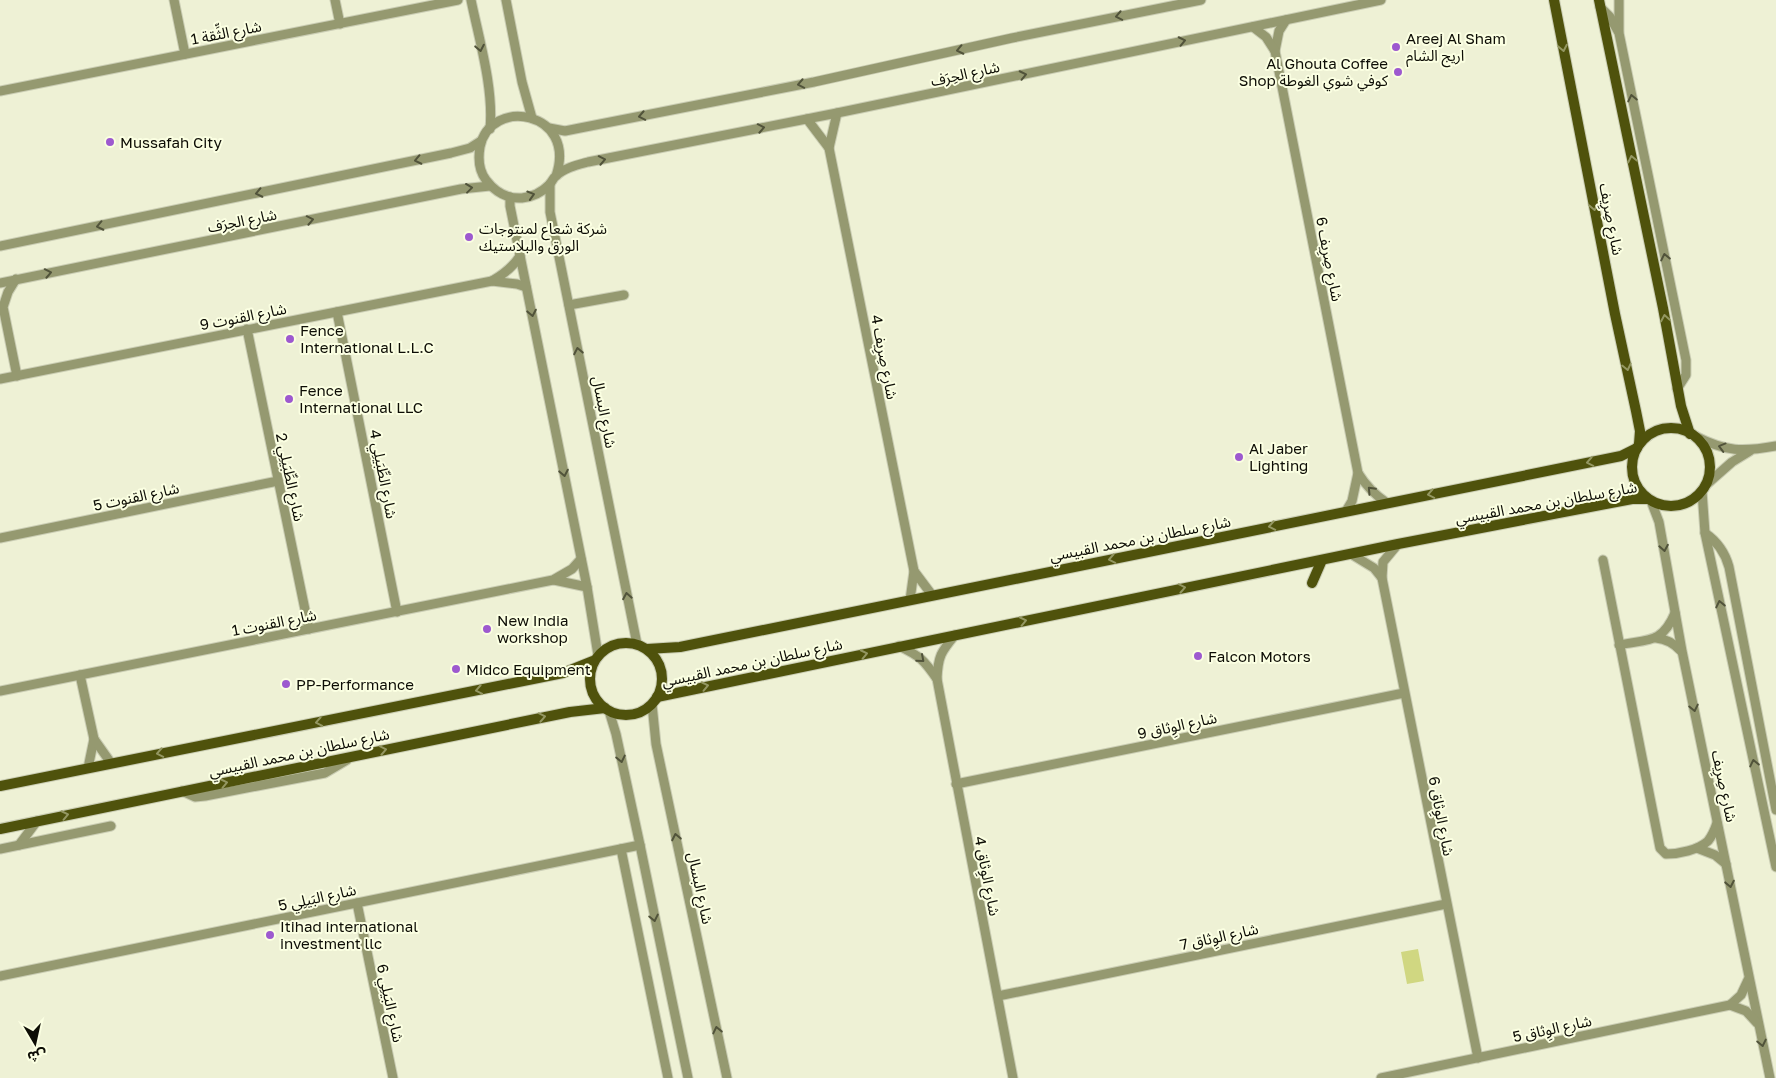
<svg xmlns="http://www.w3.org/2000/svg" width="1776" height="1078" viewBox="0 0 1776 1078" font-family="'Golos Text','Noto Sans Arabic',sans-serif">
<rect width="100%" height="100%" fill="#eef1d5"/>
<path fill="#d0d781" d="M1418,949L1424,981L1407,984L1401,952Z"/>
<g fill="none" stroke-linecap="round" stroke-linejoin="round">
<g stroke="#cacdb4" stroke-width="11">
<g id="minor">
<path d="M174,0L185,54"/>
<path d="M335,0L340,24"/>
<path d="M471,0C479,39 494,89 490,129"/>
<path d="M506,0L522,82L532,118"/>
<path d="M1619,0V31"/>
<path d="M1600,7L1610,17L1619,33L1686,360V375L1677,389"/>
<path d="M1286,20L1279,31L1275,51L1358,473L1352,501L1346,511"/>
<path d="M1253,27L1266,37L1275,51"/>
<path d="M0,91L458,0"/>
<path d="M837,113L829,148L914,571L910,600"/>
<path d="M807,119L829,148"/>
<path d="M549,128L565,131L580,128L814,82L1012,38L1201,0"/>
<path d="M556,176C578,111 490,96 480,147C478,159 479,171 486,180C495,192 508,199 522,198C532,197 542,192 549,185C552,182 553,178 556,176C564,168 577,165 588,162L837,113L1381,0"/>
<path d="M550,184V212L637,644"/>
<path d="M510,197V206L587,587L598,655"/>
<path d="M0,246L451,153L470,148L481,141"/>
<path d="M16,279L8,292L3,307L17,376"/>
<path d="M492,281C504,274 513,267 520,256"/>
<path d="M0,283L461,189L490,186"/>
<path d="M569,305L624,295"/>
<path d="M337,312L397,612"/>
<path d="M247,329L309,629"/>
<path d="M0,379L492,281L517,284L526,287"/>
<path d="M1695,436C1726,452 1743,452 1776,446"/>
<path d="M1358,473C1366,486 1375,495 1387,503"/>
<path d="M1707,484L1732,462L1750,451"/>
<path d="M1702,491L1705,533L1776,867"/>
<path d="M1651,501L1659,522L1682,651L1770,1078"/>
<path d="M1705,533C1718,542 1725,552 1729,567L1776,810"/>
<path d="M0,538L278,481"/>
<path d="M1398,544L1383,562L1382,578L1478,1058"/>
<path d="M1351,554L1374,568L1382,578"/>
<path d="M1603,560L1660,848L1666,854C1679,854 1698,850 1708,841C1712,836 1715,829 1717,823"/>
<path d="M914,571L932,595"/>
<path d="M554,580L587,587"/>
<path d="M955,635C941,652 938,656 937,679L1013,1078"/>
<path d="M1656,638C1666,639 1674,643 1681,651"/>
<path d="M1619,645C1648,639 1662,644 1675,613"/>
<path d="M899,646C920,656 924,660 937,679"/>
<path d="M80,675L94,739L88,768"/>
<path d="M0,691L553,580L572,569L581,559"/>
<path d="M652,704L656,744L727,1078"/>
<path d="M609,711L616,734L640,845L688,1078"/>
<path d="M94,739L111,763"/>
<path d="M956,784L1404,693"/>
<path d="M182,791L195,797L205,796L325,773L347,760"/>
<path d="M19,845L37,821"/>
<path d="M1697,848L1715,855L1726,864"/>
<path d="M0,849L111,826"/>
<path d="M621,849L668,1078"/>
<path d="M357,903L393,1078"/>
<path d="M0,976L640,845"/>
<path d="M998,996L1446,904"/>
<path d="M1730,1005L1741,995L1748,980"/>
<path d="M1381,1078L1730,1005L1746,1011L1757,1023"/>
</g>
</g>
<g stroke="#cacdb4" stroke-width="12">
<g id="major">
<path d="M1554,0L1615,314L1636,411L1640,431L1639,444"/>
<path d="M1599,0L1663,308L1681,406L1690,434"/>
<circle cx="1671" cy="467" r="39"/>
<path d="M1312,583L1322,560"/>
<circle cx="626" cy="679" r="36"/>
<path d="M647,649L680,647L1621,456L1637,448"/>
<path d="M657,697L1398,544L1632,499H1647"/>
<path d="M0,786L563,673L593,661"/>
<path d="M0,829L570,712L605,708"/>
</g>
</g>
<use href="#minor" stroke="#959970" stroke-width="9"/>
<use href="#major" stroke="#4f520c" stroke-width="10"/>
</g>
<defs><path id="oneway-chevron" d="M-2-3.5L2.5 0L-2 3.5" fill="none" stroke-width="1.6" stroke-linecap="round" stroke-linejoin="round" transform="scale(1.25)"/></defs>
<g stroke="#51533a">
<use href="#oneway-chevron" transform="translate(1119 16) rotate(169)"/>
<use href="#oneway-chevron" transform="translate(1182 41) rotate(-12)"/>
<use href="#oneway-chevron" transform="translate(480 48) rotate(79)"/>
<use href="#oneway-chevron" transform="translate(960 50) rotate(168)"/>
<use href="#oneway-chevron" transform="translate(1023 75) rotate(-12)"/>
<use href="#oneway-chevron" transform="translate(801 84) rotate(169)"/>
<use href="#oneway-chevron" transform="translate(1632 98) rotate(-102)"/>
<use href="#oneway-chevron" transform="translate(642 116) rotate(169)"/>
<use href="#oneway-chevron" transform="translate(761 128) rotate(-11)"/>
<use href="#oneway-chevron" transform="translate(418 160) rotate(168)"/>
<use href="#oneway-chevron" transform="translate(602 160) rotate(-11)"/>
<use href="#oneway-chevron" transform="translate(469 188) rotate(-7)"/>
<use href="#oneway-chevron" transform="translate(259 193) rotate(168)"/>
<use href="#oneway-chevron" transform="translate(531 195) rotate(-17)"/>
<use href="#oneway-chevron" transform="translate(310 220) rotate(-11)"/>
<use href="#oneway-chevron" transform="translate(100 226) rotate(168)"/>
<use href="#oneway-chevron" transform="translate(1665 257) rotate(-102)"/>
<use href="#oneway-chevron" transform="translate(48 273) rotate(-11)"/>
<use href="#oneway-chevron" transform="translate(532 313) rotate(79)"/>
<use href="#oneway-chevron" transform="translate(578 351) rotate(-101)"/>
<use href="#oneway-chevron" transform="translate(1722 447) rotate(-165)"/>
<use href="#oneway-chevron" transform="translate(564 473) rotate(79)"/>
<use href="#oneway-chevron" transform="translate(1371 490) rotate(-133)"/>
<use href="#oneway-chevron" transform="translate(1664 548) rotate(80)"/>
<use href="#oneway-chevron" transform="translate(627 596) rotate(-100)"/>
<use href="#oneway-chevron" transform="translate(1720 604) rotate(-102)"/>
<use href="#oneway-chevron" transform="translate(921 659) rotate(41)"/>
<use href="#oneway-chevron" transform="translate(1694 708) rotate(78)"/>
<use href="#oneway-chevron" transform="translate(621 759) rotate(78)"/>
<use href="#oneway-chevron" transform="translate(1754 763) rotate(-102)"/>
<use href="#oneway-chevron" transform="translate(676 837) rotate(-101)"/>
<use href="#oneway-chevron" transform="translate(1730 884) rotate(79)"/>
<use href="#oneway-chevron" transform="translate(654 918) rotate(78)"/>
<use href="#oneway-chevron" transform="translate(717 1030) rotate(-102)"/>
<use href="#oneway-chevron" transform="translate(1762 1043) rotate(78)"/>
</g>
<g stroke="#949762">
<use href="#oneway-chevron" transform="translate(1563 48) rotate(79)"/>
<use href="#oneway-chevron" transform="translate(1632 159) rotate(-102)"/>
<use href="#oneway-chevron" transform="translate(1594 207) rotate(79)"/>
<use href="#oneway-chevron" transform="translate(1665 318) rotate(-100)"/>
<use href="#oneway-chevron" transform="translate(1627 367) rotate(77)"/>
<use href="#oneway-chevron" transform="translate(1590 462) rotate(169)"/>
<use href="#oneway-chevron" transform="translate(1431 494) rotate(169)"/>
<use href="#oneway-chevron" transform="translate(1272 526) rotate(169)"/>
<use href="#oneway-chevron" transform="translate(1112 559) rotate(169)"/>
<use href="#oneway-chevron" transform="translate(1182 588) rotate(-11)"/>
<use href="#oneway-chevron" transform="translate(1023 621) rotate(-12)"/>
<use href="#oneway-chevron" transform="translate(864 654) rotate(-12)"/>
<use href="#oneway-chevron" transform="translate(705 686) rotate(-12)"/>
<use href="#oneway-chevron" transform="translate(479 690) rotate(169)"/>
<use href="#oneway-chevron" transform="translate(542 717) rotate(-11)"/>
<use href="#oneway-chevron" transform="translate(319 722) rotate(169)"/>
<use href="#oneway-chevron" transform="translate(383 750) rotate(-11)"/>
<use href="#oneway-chevron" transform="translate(160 753) rotate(169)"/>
<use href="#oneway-chevron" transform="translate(224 783) rotate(-12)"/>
<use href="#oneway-chevron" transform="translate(65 815) rotate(-12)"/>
</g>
<g fill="#9d59cf" stroke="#fbffe2" stroke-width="2">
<circle cx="1396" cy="47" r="5"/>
<circle cx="1398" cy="72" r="5"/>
<circle cx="110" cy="142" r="5"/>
<circle cx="469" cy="237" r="5"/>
<circle cx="290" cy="339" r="5"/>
<circle cx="289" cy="399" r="5"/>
<circle cx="1239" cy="457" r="5"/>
<circle cx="487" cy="629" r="5"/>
<circle cx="1198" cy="656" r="5"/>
<circle cx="456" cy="669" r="5"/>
<circle cx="286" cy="684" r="5"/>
<circle cx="270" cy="935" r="5"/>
</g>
<g text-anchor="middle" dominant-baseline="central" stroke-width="4" stroke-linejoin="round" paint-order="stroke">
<g font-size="15" fill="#0d0d05" stroke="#fbffe2">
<text transform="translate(226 32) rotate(-11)">شارع الثِّقة 1</text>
<text transform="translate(965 73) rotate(-12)">شارع الحِرَف</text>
<text transform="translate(1612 219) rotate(79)">شارع صِرِيف</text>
<text transform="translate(242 220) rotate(-11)">شارع الحِرَف</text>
<text transform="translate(1330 259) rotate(79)">شارع صِرِيف 6</text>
<text transform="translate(243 316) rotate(-11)">شارع القنوت 9</text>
<text transform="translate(885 357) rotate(79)">شارع صِرِيف 4</text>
<text transform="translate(605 412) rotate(79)">شارع البسال</text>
<text transform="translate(384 474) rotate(79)">شارع الطِّبَيلِي 4</text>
<text transform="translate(291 477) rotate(78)">شارع الطِّبَيلِي 2</text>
<text transform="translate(136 496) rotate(-12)">شارع القنوت 5</text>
<text transform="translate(1546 502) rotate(-10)">شارع سلطان بن محمد القبيسي</text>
<text transform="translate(1140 538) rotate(-11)">شارع سلطان بن محمد القبيسي</text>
<text transform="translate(274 622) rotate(-11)">شارع القنوت 1</text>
<text transform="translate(752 662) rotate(-12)">شارع سلطان بن محمد القبيسي</text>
<text transform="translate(1177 725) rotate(-12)">شارع الوِثاق 9</text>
<text transform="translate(299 752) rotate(-12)">شارع سلطان بن محمد القبيسي</text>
<text transform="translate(1725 786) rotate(78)">شارع صِرِيف</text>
<text transform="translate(1442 816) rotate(79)">شارع الوِثاق 6</text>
<text transform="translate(988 876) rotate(79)">شارع الوِثاق 4</text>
<text transform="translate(701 888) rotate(78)">شارع البسال</text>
<text transform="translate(317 897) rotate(-12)">شارع البَيلِي 5</text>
<text transform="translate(1219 936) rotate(-12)">شارع الوِثاق 7</text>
<text transform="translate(391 1003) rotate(78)">شارع البَيلِي 6</text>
<text transform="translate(1552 1028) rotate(-12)">شارع الوِثاق 5</text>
</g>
<g font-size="15" fill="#0d0d05" stroke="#fbffe2" text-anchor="start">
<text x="1406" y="38">Areej Al Sham<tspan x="1406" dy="17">اريج الشام</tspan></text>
<text x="1388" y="63" text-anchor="end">Al Ghouta Coffee<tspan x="1388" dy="17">Shop كوفي شوي الغوطة</tspan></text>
<text x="120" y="142">Mussafah City</text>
<text x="479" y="228">شركة شعاع لمنتوجات<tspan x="479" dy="17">الورق والبلاستيك</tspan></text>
<text x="300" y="330">Fence<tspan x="300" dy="17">International L.L.C</tspan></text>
<text x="299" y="390">Fence<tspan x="299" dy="17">International LLC</tspan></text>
<text x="1249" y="448">Al Jaber<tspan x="1249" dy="17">Lighting</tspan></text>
<text x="497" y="620">New India<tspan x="497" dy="17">workshop</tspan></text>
<text x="1208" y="656">Falcon Motors</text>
<text x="466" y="669">Midco Equipment</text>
<text x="296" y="684">PP-Performance</text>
<text x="280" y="926">Itihad international<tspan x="280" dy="17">investment llc</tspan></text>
</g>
</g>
<g transform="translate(35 1043) rotate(171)" stroke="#fbffe2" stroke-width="4" paint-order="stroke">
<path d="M0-4L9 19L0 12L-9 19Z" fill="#0d0d05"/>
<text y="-8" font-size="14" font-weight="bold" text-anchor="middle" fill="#0d0d05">ش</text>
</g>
</svg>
